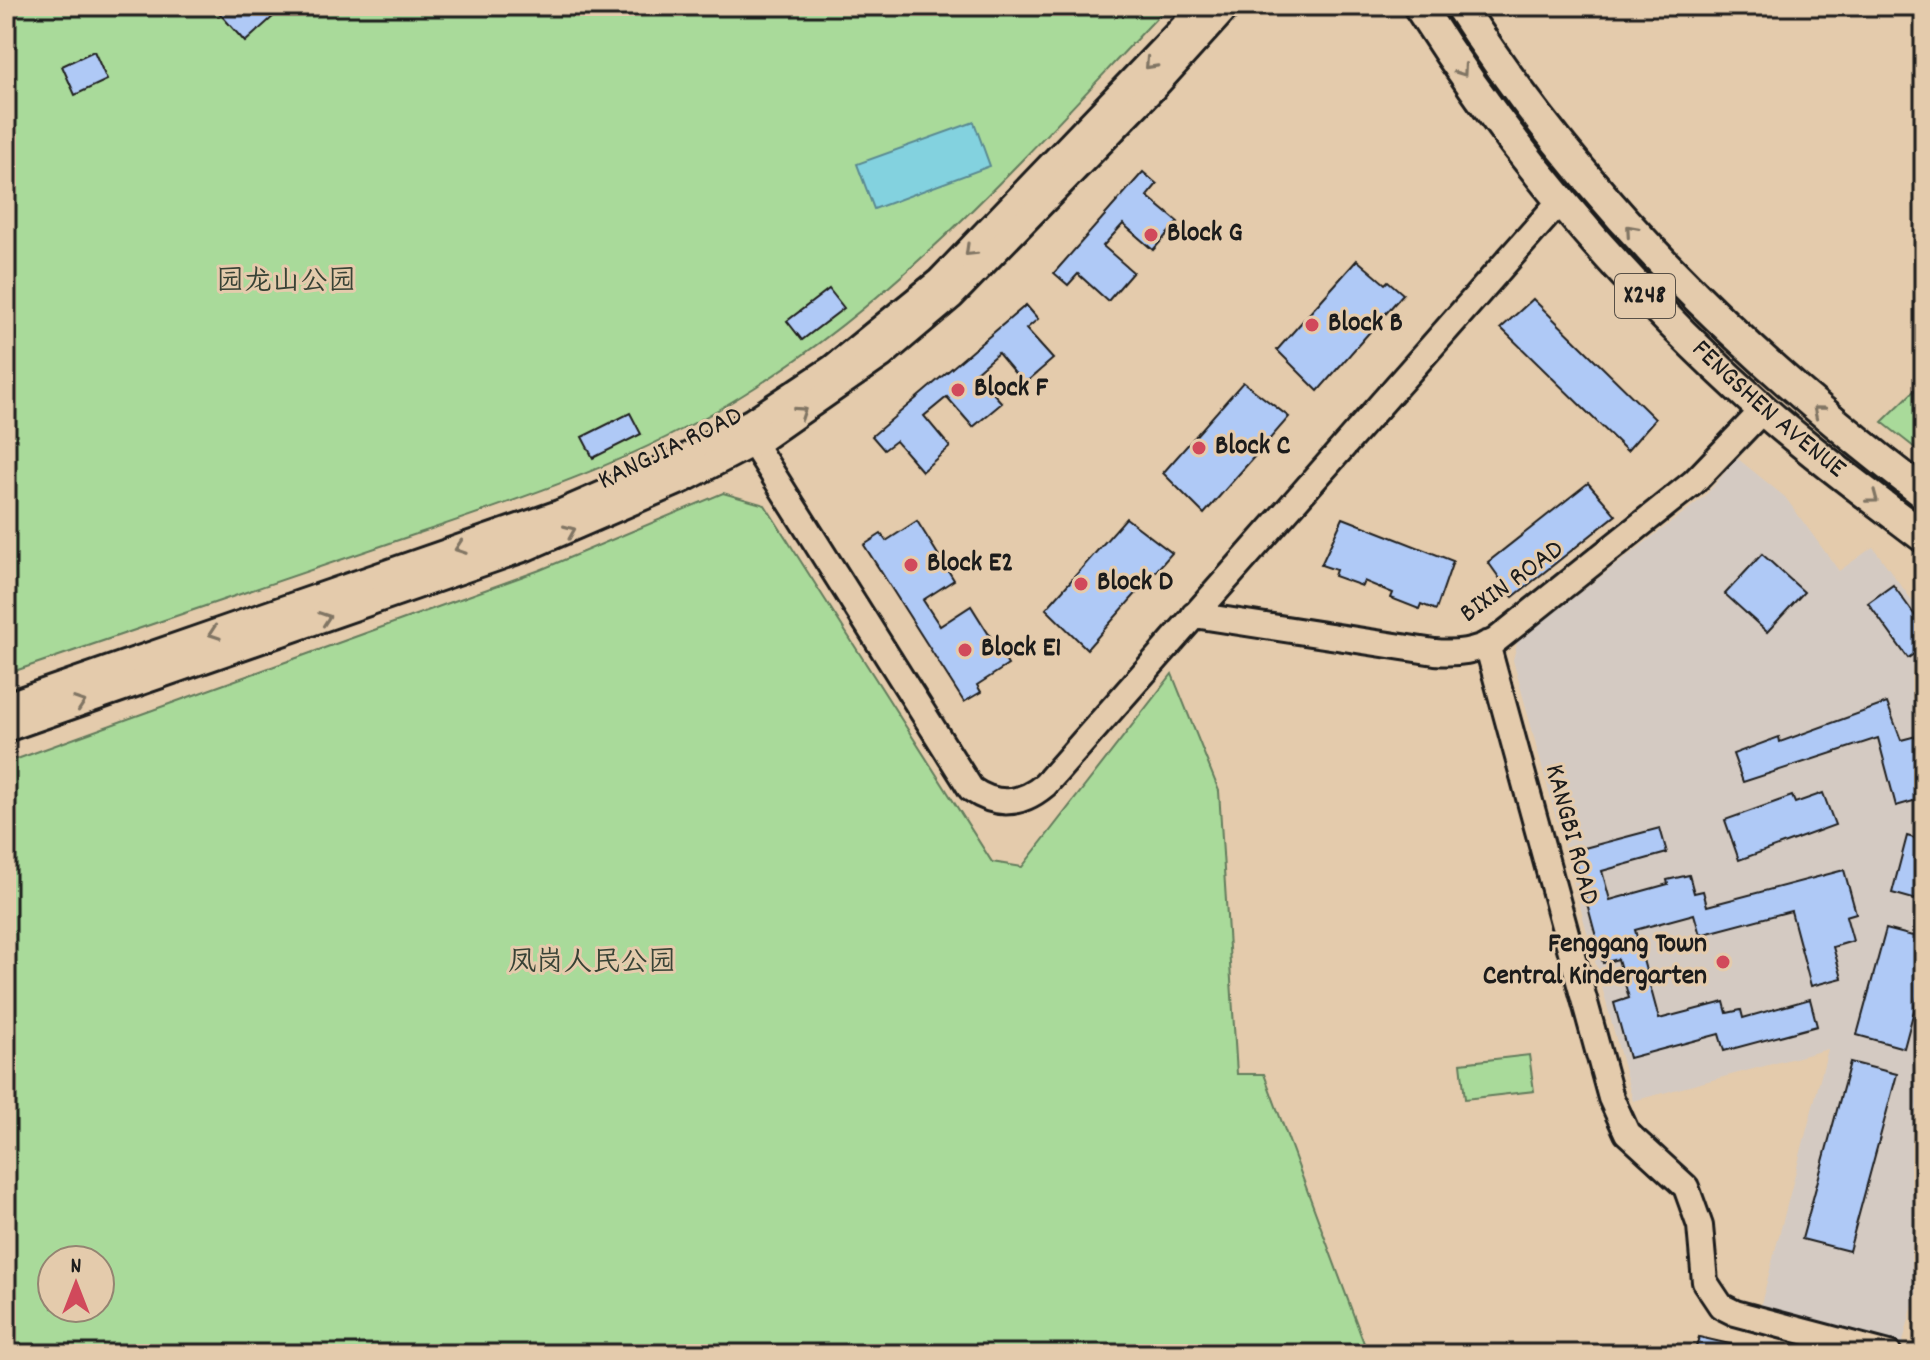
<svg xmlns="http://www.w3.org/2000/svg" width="1930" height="1360" viewBox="0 0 1930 1360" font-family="Dekko,'LXGW WenKai TC',sans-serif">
<rect width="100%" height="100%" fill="#e4cbac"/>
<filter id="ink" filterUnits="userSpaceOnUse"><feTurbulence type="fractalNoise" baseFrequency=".0125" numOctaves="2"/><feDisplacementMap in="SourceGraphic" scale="16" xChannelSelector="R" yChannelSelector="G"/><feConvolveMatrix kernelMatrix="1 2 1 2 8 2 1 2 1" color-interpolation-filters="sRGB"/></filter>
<g filter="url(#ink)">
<path fill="#d4cac2" d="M1737,458L1785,497L1839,571L1873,547L1924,617V1263L1902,1345L1760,1308L1828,1049L1633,1101L1513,660L1518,640L1704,497Z"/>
<g fill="#a9da9a" stroke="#627b5b" stroke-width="2" fill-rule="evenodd">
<path d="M6,6H1168C1034,146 906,296 738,398C631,464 508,503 390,543C262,586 134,630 6,674Z"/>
<path d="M1924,381V455L1882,422Z"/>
<path d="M723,493L765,505L992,862L1022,867L1172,674L1219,791L1237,1074H1264L1368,1354H6V763L540,570ZM52,1260H100V1308H52Z"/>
<path d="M1529,1055L1534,1091L1465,1099L1461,1063Z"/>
</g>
<path fill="#83d2df" stroke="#5a8991" stroke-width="2" d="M974,122L990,166L874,209L857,164Z"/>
<g fill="#afc9f6" stroke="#1c1c1c" stroke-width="2">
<path d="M213,6H285L245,42Z"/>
<path d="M94,51L107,80L75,95L62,66Z"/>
<path d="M1143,172L1157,184L1147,196L1178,222L1153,250L1123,224L1103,246L1133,272L1108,301L1078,274L1068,285L1054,273Z"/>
<path d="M1357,260L1385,284L1388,281L1403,294L1318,391L1277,350Z"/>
<path d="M829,289L844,308L802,340L787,321Z"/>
<path d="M1533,299L1655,419L1627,451L1501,328Z"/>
<path d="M1026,305L1038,319L1026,329L1053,359L1024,384L998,353L975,373L1002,403L973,427L947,397L924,416L950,447L922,471L896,441L884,450L872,436Z"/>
<path d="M1243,382L1289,417L1204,514L1163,473Z"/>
<path d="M630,413L641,434L593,458L582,437Z"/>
<path d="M1588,483L1616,515L1513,597L1488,562Z"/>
<path d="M1126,518L1172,553L1087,649L1046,609Z"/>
<path d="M1343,518L1453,561L1436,610L1421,604L1419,609L1391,598L1393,593L1364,581L1362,586L1334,576L1336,570L1321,565Z"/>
<path d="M917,521L954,580L923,600L940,626L971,606L1008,665L977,685L981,692L964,702L864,545L881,534L886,541Z"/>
<path d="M1762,554L1804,592L1767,632L1725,594Z"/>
<path d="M1893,585L1924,628V647L1908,658L1868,603Z"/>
<path d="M1887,703L1901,740L1924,734V798L1896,806L1878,738L1743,782L1733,754L1779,737L1780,742Z"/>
<path d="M1823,793L1835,825L1739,860L1725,820L1792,796L1795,803Z"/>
<path d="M1660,828L1667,853L1602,871L1610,900L1668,884L1667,880L1689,875L1694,893L1703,891L1707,906L1844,870L1856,913L1846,916L1853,941L1833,947L1842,978L1811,986L1791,911L1700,935L1694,914L1635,930L1659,1019L1724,1002L1727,1013L1741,1010L1743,1018L1810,999L1817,1026L1724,1051L1719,1034L1629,1058L1614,1003L1629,998L1618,959L1603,963L1573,851Z"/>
<path d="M1907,836L1924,841V902L1892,893Z"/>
<path d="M1886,929L1924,939V973L1904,1048L1857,1035Z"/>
<path d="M1850,1062L1897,1074L1849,1251L1802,1239Z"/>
<path d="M1699,1337L1756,1350L1755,1354H1694Z"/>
</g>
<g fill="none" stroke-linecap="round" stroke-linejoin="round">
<g stroke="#1c1c1c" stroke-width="30">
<g id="minor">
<path d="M745,430L971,789C997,807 1021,805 1045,785L1560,201"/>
<path d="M1194,615L1435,652C1458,654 1475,651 1495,641L1694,482L1763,410"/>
<path d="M1487,644L1611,1098L1627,1133L1686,1187L1700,1226L1705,1282L1721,1306L1735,1313L1889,1354"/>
<path d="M6,705L559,513L674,463L752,421L832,368L939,281L1203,6"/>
<path d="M6,729L526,548L683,480L765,437L881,356L952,296L1152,90L1228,6"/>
</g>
</g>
<g stroke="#1c1c1c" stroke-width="36">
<g id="major">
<path id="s1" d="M1419,6C1514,156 1629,290 1761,408C1813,454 1869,495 1924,537"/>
<path d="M1460,6C1585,200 1741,354 1924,493"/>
</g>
</g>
<use href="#minor" stroke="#e4cbac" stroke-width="24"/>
<use href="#major" stroke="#e4cbac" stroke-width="30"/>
</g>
<defs><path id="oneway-chevron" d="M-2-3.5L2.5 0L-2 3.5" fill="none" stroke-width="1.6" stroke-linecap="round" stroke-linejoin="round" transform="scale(2)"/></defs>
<g stroke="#807464">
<use href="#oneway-chevron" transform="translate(1150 64) rotate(133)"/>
<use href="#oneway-chevron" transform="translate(1462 71) rotate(55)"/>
<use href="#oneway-chevron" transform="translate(1631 230) rotate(-131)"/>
<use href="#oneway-chevron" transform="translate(970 251) rotate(136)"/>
<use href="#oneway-chevron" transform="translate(1818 411) rotate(-140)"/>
<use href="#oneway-chevron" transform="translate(801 412) rotate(-34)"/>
<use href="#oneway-chevron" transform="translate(1873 498) rotate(37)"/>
<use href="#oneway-chevron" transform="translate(570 531) rotate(-23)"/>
<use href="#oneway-chevron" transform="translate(460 548) rotate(161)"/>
<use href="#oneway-chevron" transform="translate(325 618) rotate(-19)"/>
<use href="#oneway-chevron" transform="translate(214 633) rotate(161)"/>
<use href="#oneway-chevron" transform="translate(80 703) rotate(-19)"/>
</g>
</g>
<g fill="#d1495b" stroke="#e4cbac" stroke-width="3">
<circle cx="1151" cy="235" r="8"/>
<circle cx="1312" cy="325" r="8"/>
<circle cx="958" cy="390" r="8"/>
<circle cx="1199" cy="448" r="8"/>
<circle cx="911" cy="565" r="8"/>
<circle cx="1081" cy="584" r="8"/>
<circle cx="965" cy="650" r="8"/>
<circle cx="1723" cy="962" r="8"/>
</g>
<g text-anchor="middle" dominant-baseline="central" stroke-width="6" stroke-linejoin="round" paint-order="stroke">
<rect fill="#e4cbac" stroke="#585047" stroke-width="2" x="1615" y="274" width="60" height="44" rx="6"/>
<g font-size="26" font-weight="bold" fill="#1c1c1c">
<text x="1645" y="296">X248</text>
</g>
<g font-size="28" font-weight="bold" fill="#1c1c1c" stroke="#e4cbac" text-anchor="start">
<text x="1167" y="235">Block G</text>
<text x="1328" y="325">Block B</text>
<text x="974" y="390">Block F</text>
<text x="1215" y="448">Block C</text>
<text x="927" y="565">Block E2</text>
<text x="1097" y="584">Block D</text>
<text x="981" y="650">Block E1</text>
<text x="1707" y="946" text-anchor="end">Fenggang Town<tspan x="1707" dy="32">Central Kindergarten</tspan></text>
</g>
<g font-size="28" fill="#384235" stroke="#e4cbac">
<text x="286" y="284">园龙山公园</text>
<text x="592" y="965">凤岗人民公园</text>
</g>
<g font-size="28" fill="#1c1c1c" stroke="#e4cbac">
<text stroke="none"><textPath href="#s1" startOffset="536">FENGSHEN AVENUE</textPath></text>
<text transform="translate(671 450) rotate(-26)">KANGJIA ROAD</text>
<text transform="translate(1513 583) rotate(-36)">BIXIN ROAD</text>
<text transform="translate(1570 835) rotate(75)">KANGBI ROAD</text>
</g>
</g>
<rect width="1930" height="1360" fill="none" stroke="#e4cbac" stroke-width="32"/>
<rect x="16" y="16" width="1898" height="1328" fill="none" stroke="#1c1c1c" stroke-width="3" filter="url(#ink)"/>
<g transform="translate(76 1284)"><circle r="38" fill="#e4cbac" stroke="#948572" stroke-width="2"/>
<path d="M0-6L14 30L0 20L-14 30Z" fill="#d1495b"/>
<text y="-12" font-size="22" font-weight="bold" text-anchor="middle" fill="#1c1c1c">N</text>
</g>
</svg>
